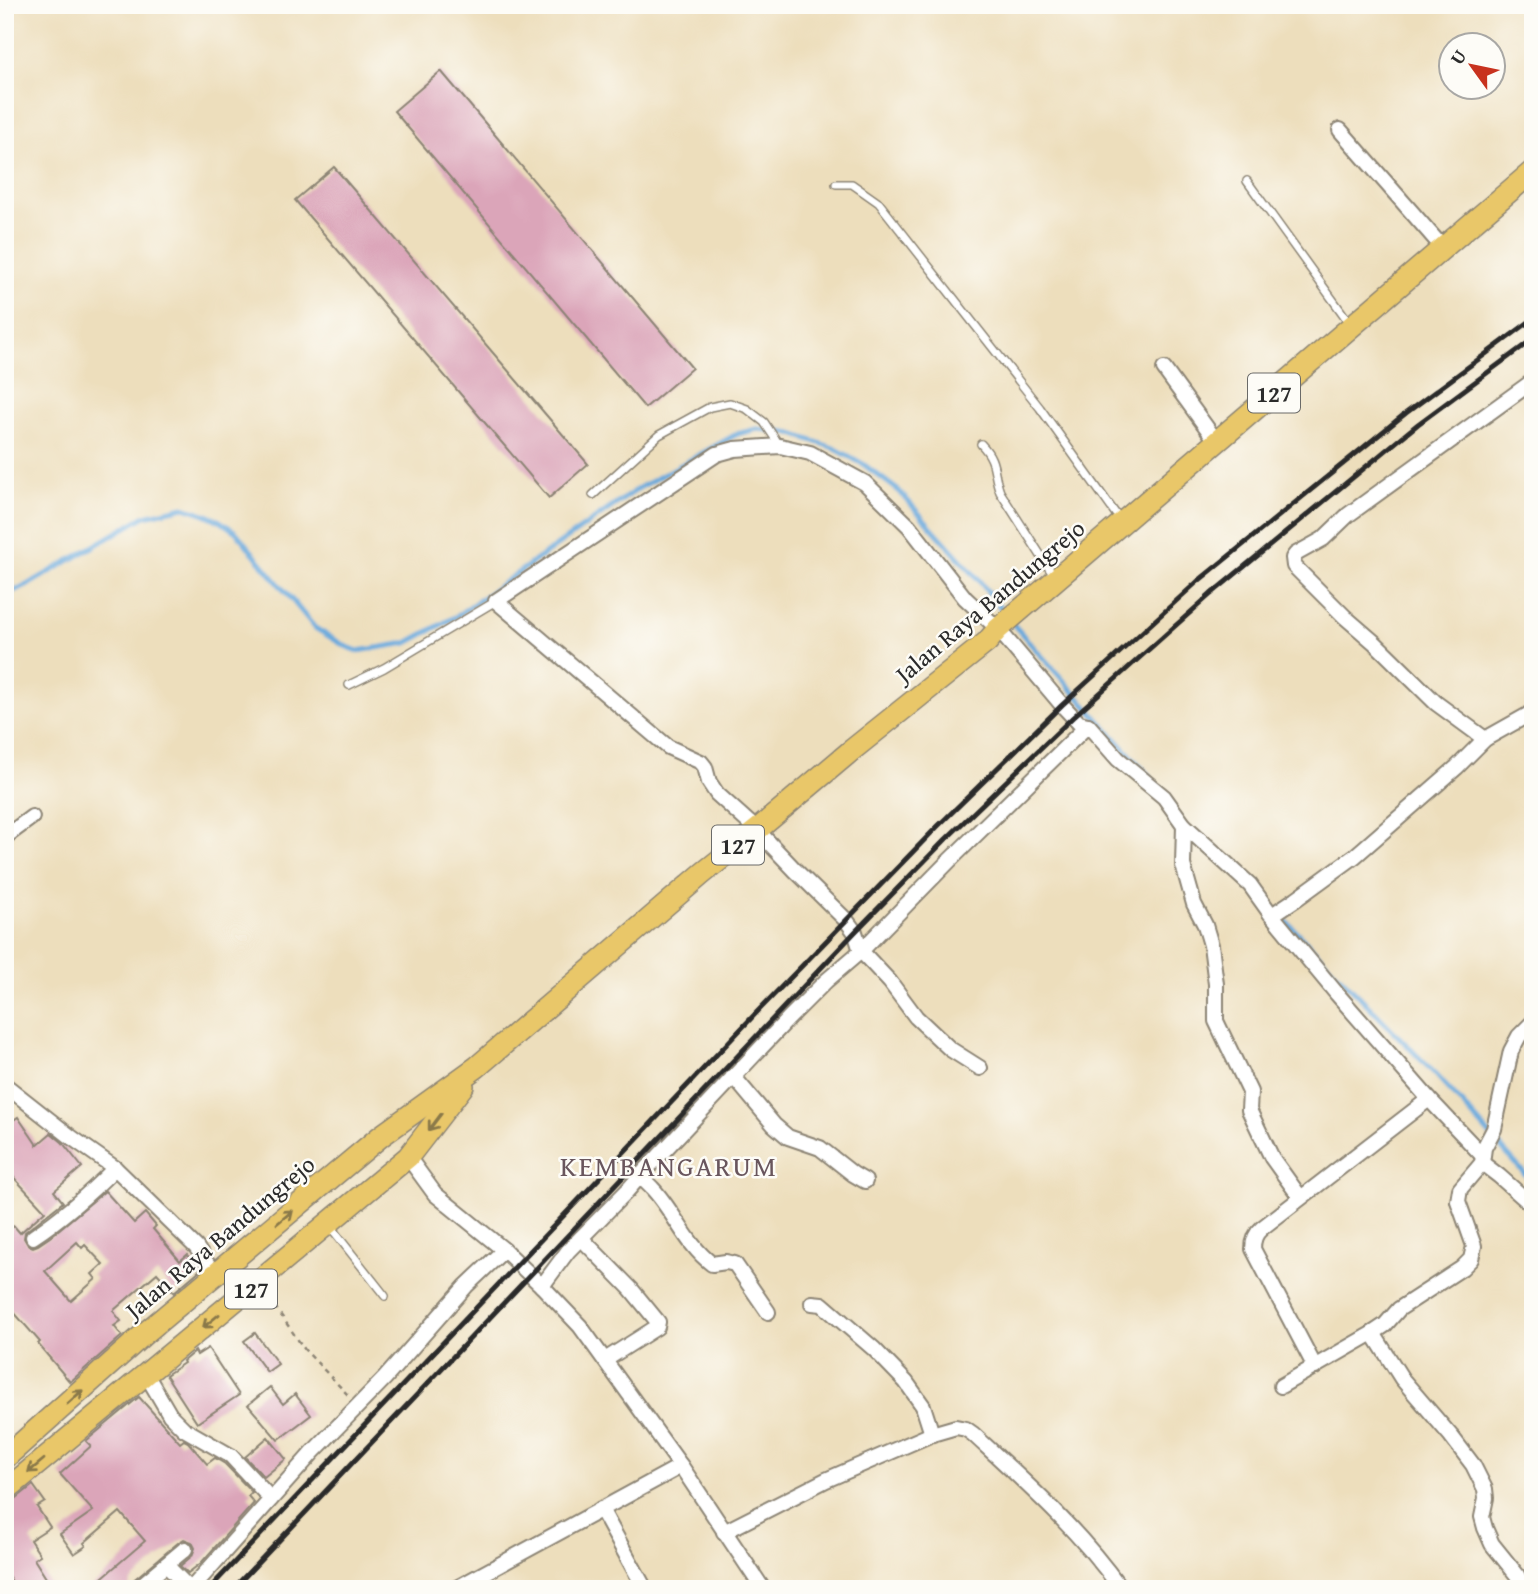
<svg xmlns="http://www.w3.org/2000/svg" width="1538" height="1594" viewBox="0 0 1538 1594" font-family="'Gentium Book Plus',serif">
<rect width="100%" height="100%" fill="#fdfcf7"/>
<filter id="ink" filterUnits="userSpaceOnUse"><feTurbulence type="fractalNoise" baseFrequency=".0143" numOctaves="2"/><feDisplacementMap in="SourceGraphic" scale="14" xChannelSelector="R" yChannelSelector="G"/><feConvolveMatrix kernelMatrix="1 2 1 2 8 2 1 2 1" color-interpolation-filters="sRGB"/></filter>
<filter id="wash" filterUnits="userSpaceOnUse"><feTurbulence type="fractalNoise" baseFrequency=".00686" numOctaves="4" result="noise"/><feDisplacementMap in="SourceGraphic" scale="28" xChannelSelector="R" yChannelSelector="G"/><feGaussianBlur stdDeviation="1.57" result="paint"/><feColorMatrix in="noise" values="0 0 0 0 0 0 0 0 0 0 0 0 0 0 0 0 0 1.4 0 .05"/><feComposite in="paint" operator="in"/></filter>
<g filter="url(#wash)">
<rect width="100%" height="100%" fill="#eddebc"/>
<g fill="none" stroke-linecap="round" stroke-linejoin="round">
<g stroke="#69a9dc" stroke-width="5">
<path d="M5,595L31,583L145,516L184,507L205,514L220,521L236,532L315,628L345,646L358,651L407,643L455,617L639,488L737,434L757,429L787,432L834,448L863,464L899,491L977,578L1007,616"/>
<path d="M1013,624L1149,776"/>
<path d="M1283,918L1437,1076L1533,1183"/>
</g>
</g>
<g id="blocks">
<g fill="#dba5b9" fill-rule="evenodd">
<path d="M441,71L692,368L645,408L394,111Z"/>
<path d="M334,167L588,464L549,498L295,200Z"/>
<path d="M18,1117L37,1145L51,1133L62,1142L82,1167L54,1191L63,1202L25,1232L24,1238L28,1245L33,1247L38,1245L50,1237L105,1191L134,1223L145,1213L156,1226L153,1229L180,1261L187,1255L200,1270L174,1292L157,1273L113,1311L121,1321L114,1326L122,1336L70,1382L38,1344L40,1342L12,1310L5,1317V1234L14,1226L20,1233L45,1211L5,1168V1126ZM77,1242L82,1248L85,1245L103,1264L92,1274L96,1279L71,1301L45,1271Z"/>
<path d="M255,1333L278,1364L267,1372L244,1341Z"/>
<path d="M208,1348L239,1395L197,1423L166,1375L184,1363L183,1361L195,1351L197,1355Z"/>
<path d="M270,1387L283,1404L295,1394L311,1415L278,1440L248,1405Z"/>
<path d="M139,1397L180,1443L184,1440L188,1442L207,1464L215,1458L225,1464L252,1492L248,1496L254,1503L201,1563L188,1573L180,1566L192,1556L195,1548L192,1542L184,1539L179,1542L131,1582L128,1589H89L145,1541L120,1512L84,1543L86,1546L74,1554L60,1534L93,1511L60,1474L91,1446L86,1441Z"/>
<path d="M268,1437L286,1459L264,1477L245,1457Z"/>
<path d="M33,1485L45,1502L37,1507L50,1527L30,1540L40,1555L34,1559L53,1589H17L5,1571V1504L13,1501Z"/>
</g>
</g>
</g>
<g filter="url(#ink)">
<use href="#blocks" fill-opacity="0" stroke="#8c8474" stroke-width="2"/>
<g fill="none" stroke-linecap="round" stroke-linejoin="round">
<g stroke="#8c8474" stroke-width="10">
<g id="service">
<path d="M1247,181L1351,325"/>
<path d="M836,184H852L879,203L1040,408L1120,520"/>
<path d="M981,444C998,462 992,471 1000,492L1054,576"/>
<path d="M593,495L659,435L710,407L730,403L747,409L764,422L780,446"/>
<path d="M349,685L384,668L496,601"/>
<path d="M329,1225L385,1296"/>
</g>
</g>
<g stroke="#8c8474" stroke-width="18">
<g id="minor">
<path d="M1340,130L1443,248"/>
<path d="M1164,369L1217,442"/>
<path d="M1485,739L1436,703L1375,643L1345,617L1294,566L1293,558L1296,554L1323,539L1348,515L1533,381"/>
<path d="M1184,825L1183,865L1194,904L1205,925L1211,945L1216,984V1021L1250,1092L1249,1110L1272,1158L1300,1197"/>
<path d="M5,837L32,817"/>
<path d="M1270,913H1275L1296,899L1355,856L1457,767L1485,739L1533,712"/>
<path d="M980,1068L950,1049L916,1017L890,982L861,951L855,932L846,920L795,870L757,830L717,794L709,782L705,767L701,762L668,747L496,601L717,454L735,449L780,446L810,453L865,483L909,526L965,598L998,629L1062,705L1079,723L1088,725L1118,759L1164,797L1184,825L1250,885L1270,913L1337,994L1429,1099L1482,1155"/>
<path d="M733,1076L774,1125L788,1137L820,1148L853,1174L865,1181"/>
<path d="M5,1085L71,1137L115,1168L196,1247L215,1275"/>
<path d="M408,1157L435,1194L504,1250L542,1286L580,1326L681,1466L763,1589"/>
<path d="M1482,1163L1499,1176L1533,1206"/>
<path d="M640,1176L788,1019L826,981L861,951L950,860L1088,725"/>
<path d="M33,1237C63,1217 89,1194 115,1168"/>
<path d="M581,1238L631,1289L658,1322L657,1327L605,1360"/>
<path d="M542,1286L568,1251L627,1191L640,1176C644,1180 648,1184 652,1188C674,1211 686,1245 712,1264L726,1262L735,1264L768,1312"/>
<path d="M812,1303L822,1304L874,1349L906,1382L923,1406L932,1434"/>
<path d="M1315,1367L1253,1249C1253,1240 1255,1234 1262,1228L1429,1099"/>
<path d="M146,1374L170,1415L184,1429L231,1456L271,1499"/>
<path d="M1281,1386L1373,1333"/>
<path d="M601,1509L645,1589"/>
<path d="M724,1532L826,1480L932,1434L956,1427L966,1429L973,1434C1026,1483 1079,1530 1121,1589"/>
<path d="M166,1565L190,1589"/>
<path d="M137,1589L185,1549"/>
<path d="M191,1589L313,1452L385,1378L466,1286L504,1250"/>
<path d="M455,1589L681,1466"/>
<path d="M1524,1589L1517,1575L1492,1544L1485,1528L1482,1517L1486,1498L1485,1489L1473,1465L1451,1436L1402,1379L1373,1333L1385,1325L1399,1309L1462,1268L1471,1259L1474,1246L1458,1201L1460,1189L1482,1163L1484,1148L1494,1129L1511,1051L1519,1036L1533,1022"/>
</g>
</g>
<g stroke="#8c8474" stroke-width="24">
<g id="primary">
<path d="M5,1458L144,1334L381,1136L477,1067L702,874L757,830L852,750L987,642L998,629L1533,171"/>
<path d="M5,1491L408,1157L463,1086"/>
</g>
</g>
<path stroke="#8c8474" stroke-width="2.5" stroke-dasharray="5 5" stroke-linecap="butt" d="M269,1298L305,1350L349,1396"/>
<use href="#service" stroke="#fff" stroke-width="7"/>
<use href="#minor" stroke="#fff" stroke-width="14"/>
<use href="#primary" stroke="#e9c769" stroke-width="21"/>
<g stroke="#2b2b2b" stroke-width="5">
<path d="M209,1589L759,1010L937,827L1062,705L1197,582L1406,413L1533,319"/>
<path d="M233,1589L855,932L946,839L1073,717L1211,594L1418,424L1533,339"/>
</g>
</g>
<defs><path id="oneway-shaft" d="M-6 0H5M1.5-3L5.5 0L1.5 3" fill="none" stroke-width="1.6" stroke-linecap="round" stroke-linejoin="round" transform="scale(1.75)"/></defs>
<g stroke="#8a794a">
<use href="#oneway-shaft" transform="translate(435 1122) rotate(127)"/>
<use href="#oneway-shaft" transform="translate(285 1217) rotate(-40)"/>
<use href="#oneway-shaft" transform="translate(211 1321) rotate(141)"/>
<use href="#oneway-shaft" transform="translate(75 1397) rotate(-42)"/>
<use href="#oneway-shaft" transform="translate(36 1466) rotate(140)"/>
</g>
</g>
<g text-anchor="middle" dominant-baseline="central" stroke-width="5" stroke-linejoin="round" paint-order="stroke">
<g fill="#fdfcf7" stroke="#6a6a68" stroke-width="2">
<rect x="1248" y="373.5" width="52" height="39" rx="5"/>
<rect x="712" y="825.5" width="52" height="39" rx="5"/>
<rect x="225" y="1269.5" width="52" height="39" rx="5"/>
</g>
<g font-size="23" font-weight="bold" fill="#2b2b2b">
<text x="1274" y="393">127</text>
<text x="738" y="845">127</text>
<text x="251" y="1289">127</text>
</g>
<g font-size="24" fill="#2b2b2b" stroke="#fdfcf7">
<text transform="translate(990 601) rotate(-40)">Jalan Raya Bandungrejo</text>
<text transform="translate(220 1237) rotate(-40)">Jalan Raya Bandungrejo</text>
</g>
<g font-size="28" letter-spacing="2" fill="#69565d" stroke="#fdfcf7">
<text x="669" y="1165">KEMBANGARUM</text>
</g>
</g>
<rect width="1538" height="1594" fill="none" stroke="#fdfcf7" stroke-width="28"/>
<g transform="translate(1472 66) rotate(303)"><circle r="33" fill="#fdfcf7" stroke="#a9a8a5" stroke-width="2"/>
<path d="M0-5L12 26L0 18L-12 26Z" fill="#c8321e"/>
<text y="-10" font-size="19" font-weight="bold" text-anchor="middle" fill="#2b2b2b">U</text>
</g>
</svg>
